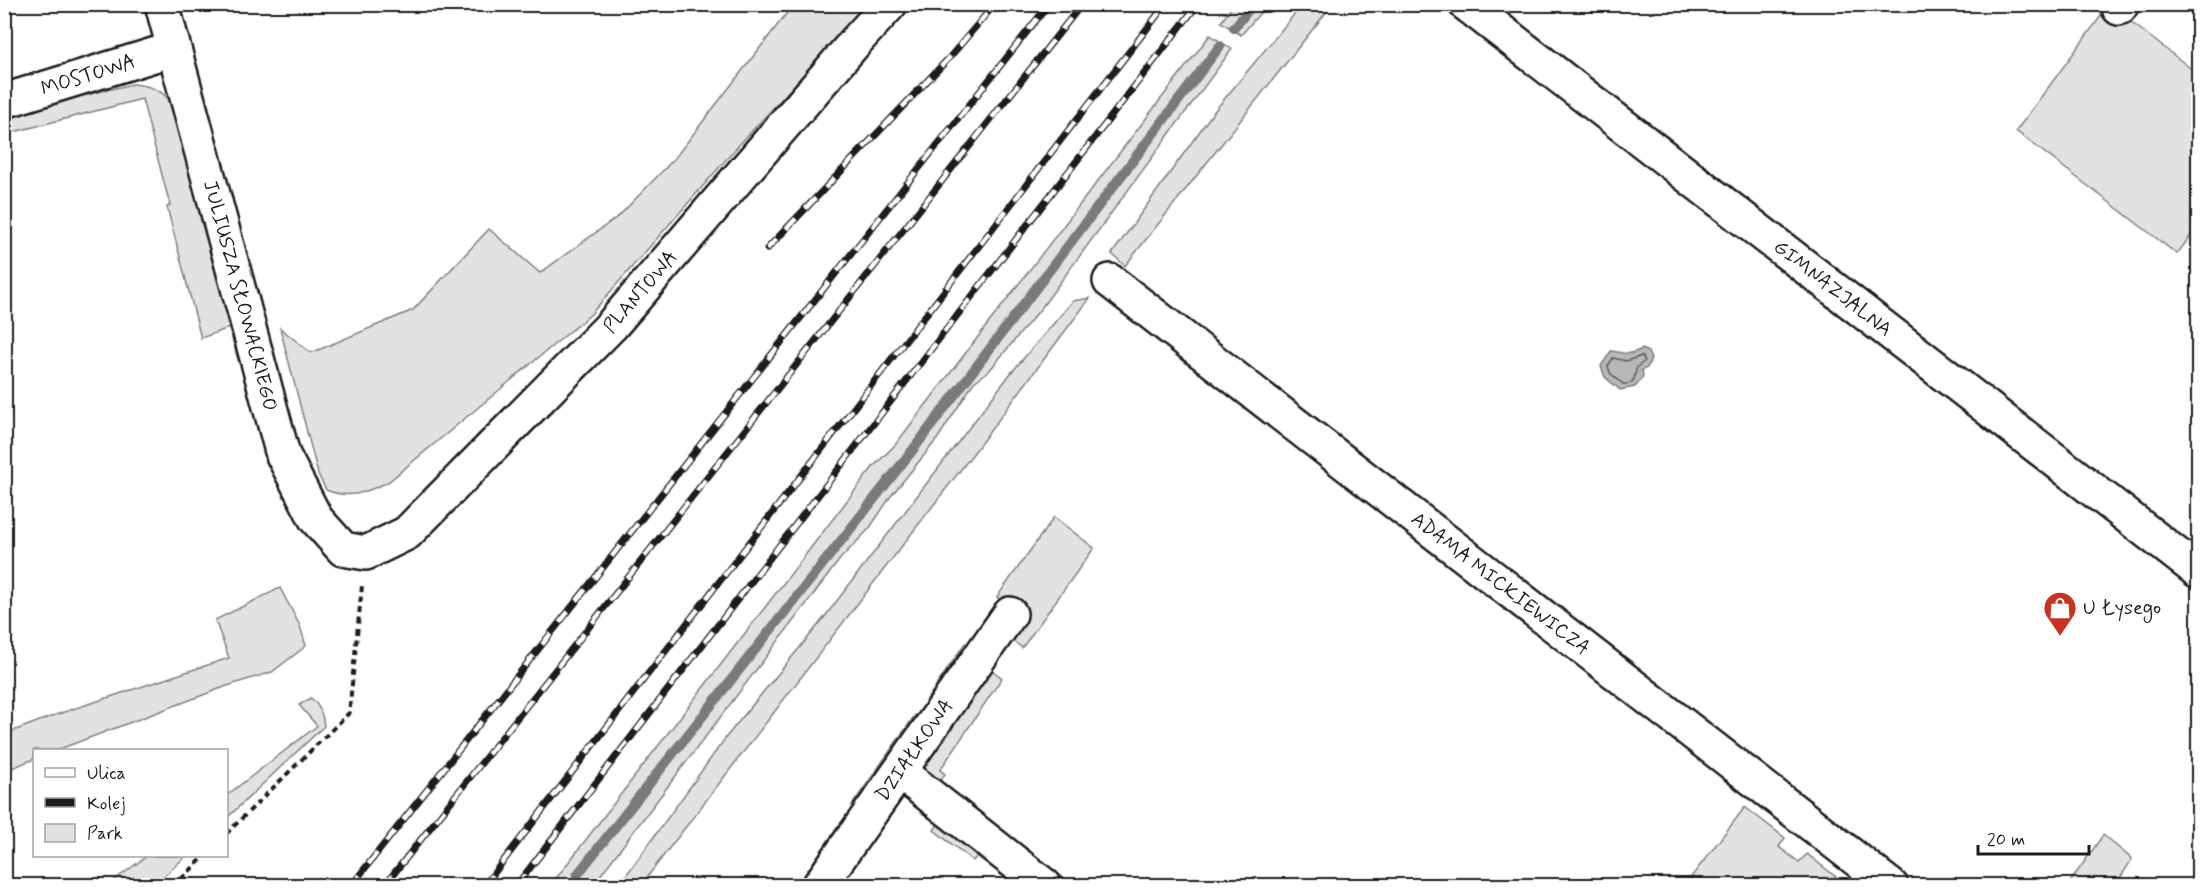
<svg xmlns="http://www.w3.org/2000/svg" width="2203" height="890" viewBox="0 0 2203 890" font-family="Mynerve,sans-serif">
<rect width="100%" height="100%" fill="#fff"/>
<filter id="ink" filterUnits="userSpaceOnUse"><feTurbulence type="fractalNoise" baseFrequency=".0167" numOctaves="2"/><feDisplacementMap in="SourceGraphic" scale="12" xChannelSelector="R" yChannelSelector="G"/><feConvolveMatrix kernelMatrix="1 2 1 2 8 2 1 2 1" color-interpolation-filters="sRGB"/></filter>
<g filter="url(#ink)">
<g fill="#e2e2e2" stroke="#7f7f7f" stroke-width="1.5">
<path d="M1234,4H1267V5L1241,35L1221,22Z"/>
<path d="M793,5H868L738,146L590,315L388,482C366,492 351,500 326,490L318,474L280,328L311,353L413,310L489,229L540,273L620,215L674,159Z"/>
<path d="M1302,5H1332L1125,266L1112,254L1212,114Z"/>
<path d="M2109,5L2198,74V226L2177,254L2016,131Z"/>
<path d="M1210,35L1232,49L1042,307L989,371L974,382L938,438L891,496L869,529L841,558L593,885H551L873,467L895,445Z"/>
<path d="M133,84C154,86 163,91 176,107L245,355L239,363L229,328L201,338L167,207L170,205L142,99L6,134L4,114Z"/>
<path d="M1090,298L972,455L641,885H619L727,736L820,623L1011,373L1073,301Z"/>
<path d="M1054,517L1094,548L1022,648L1012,640L1021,617L997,597Z"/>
<path d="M280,588L300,626L306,646L272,672L227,686L57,750H34V759L5,771V734L61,713L229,658L215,620Z"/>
<path d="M965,643L970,647L931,702L927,699Z"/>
<path d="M988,667L1002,678L940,770L945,774L937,785L928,776L923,762Z"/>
<path d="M311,698C320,705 323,714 324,726L227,818V795L317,726L299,705Z"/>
<path d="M915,715L920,719L857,806L852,805Z"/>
<path d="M1745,807L1785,838L1779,847L1799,862L1807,854L1846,885H1685Z"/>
<path d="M941,820L981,851L973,861L934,830Z"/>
<path d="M837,828L840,831L802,885L797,886Z"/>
<path d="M2103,835L2132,859L2116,885H2068Z"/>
<path d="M147,856H186L154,885H108Z"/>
</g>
<path fill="#b8b8b8" stroke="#7a7a7a" stroke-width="1.5" d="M1642,349L1648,352L1651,359L1647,368L1642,370L1643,377L1635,387L1620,390L1605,377L1601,366L1611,351C1626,353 1627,356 1642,349Z"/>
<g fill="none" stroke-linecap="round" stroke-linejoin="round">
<path stroke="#5a5a5a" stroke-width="1.5" d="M1642,356L1645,361L1637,367C1634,376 1636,385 1623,384L1610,373L1608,366L1613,358L1626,361Z"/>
<g stroke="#7a7a7a" stroke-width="10">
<path d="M1234,28L1253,4"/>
<path d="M577,875L912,451L1220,46"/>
</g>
<g stroke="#1c1c1c" stroke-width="38">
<g id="street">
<path id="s1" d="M162,4L283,455L316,519L343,549L366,553L407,533L611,326L857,40L890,4"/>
<path id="s2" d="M1466,4L2198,571"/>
<path d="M2119,8L2122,4"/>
<path id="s3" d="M4,101L173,49"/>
<path id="s4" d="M1110,281L1891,886"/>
<path d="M900,772L1045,886"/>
<path id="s5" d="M819,886L1010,614"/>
</g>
</g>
<g stroke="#1c1c1c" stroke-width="4" stroke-dasharray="6 4.5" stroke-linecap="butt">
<path d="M226,834L349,713L362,586"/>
<path d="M174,886L205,856"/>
</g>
<use href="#street" stroke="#fff" stroke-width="33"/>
<g stroke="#1c1c1c" stroke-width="7">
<g id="rail">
<path d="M767,249L949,58L995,4"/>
<path d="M351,886L1049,4"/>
<path d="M384,886L1082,4"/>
<path d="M484,886L1166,4"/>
<path d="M516,886L1198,4"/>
</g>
</g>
<use href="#rail" stroke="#fff" stroke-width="4.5" stroke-dasharray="14" stroke-linecap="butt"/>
</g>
</g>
<defs>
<g id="shop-pin" transform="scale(1.725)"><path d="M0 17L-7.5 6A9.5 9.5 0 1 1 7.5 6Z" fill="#c8321e" stroke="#fff"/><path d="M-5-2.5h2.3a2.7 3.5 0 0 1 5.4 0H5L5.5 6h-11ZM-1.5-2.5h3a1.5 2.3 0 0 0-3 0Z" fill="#fff"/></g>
</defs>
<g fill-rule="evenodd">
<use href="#shop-pin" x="2060" y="608"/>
</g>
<g text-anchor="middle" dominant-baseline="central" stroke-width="5" stroke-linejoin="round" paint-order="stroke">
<g font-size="20" fill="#1c1c1c" stroke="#fff">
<text stroke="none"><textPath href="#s3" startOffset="88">MOSTOWA</textPath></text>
<text stroke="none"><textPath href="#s2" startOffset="464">GIMNAZJALNA</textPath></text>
<text stroke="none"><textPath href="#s1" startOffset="984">PLANTOWA</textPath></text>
<text stroke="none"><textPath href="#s1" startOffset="302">JULIUSZA SŁOWACKIEGO</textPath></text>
<text stroke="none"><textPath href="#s4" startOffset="494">ADAMA MICKIEWICZA</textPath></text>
<text stroke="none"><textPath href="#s5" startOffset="166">DZIAŁKOWA</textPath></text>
</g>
<g font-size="20" fill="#1c1c1c" stroke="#fff" text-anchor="start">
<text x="2083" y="608">U Łysego</text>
</g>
</g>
<rect width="2203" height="890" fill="none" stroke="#fff" stroke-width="24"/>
<rect x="12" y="12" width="2179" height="866" fill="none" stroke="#1c1c1c" stroke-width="2" filter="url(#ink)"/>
<rect x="33" y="749" width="195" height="108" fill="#ffffff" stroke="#a4a4a4" stroke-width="1.5"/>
<rect x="45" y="768" width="30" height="9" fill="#ffffff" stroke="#a4a4a4" stroke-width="1.5"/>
<text x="87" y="779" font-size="18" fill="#1c1c1c">Ulica</text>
<rect x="45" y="798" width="30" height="9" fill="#1c1c1c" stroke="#a4a4a4" stroke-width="1.5"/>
<text x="87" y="809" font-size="18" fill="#1c1c1c">Kolej</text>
<rect x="45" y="824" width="30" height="18" fill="#e2e2e2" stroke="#a4a4a4" stroke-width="1.5"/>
<text x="87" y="839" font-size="18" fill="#1c1c1c">Park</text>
<path d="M1978 845v9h111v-9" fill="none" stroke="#1c1c1c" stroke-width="3"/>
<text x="1987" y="845" font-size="18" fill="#1c1c1c" stroke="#ffffff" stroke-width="4.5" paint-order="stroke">20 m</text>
</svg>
